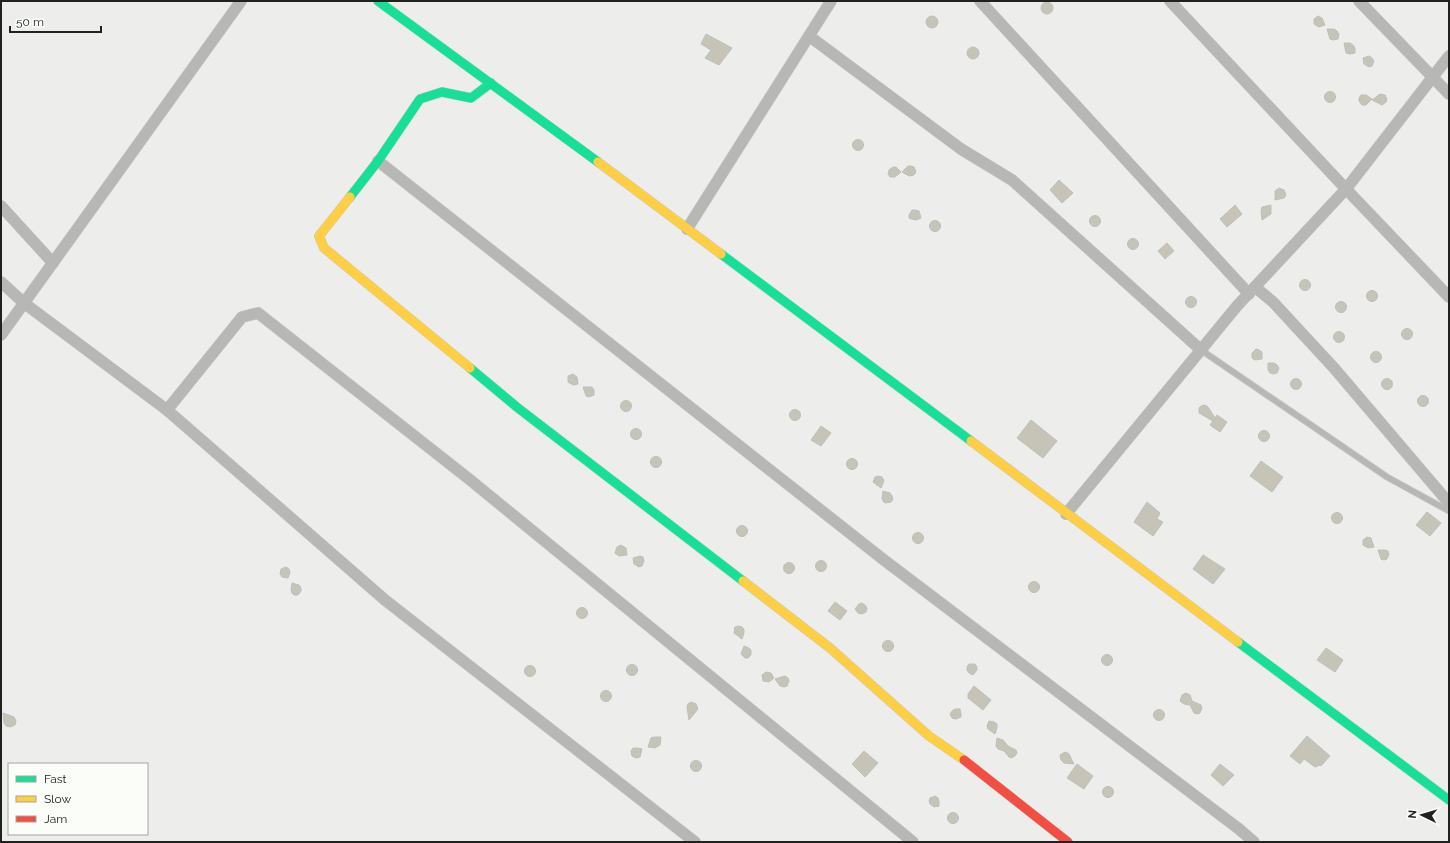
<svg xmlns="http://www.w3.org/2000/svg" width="1450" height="843" viewBox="0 0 1450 843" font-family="Raleway,sans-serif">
<rect width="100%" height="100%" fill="#edeeec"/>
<g fill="#c6c4b7" stroke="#bebfbd">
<circle cx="1047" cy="8" r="6"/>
<circle cx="932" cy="22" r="6"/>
<path d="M1318,16L1322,18L1325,25L1319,27L1314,24V19Z"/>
<path d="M1327,29H1334L1337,31L1339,34L1338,39L1333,40L1330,39Z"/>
<path d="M706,34L732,48L719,65L705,58L711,50L701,44Z"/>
<path d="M1344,43H1350L1353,45L1355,48V53L1350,54L1346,53Z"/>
<circle cx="973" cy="53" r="6"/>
<path d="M1369,56L1372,58L1374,61L1372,66L1369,67L1364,64L1363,58Z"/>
<circle cx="1330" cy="97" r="5.5"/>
<path d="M1380,94L1385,95L1387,99L1386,102L1382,105L1372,100Z"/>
<path d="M1361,95H1366L1372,99L1366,105H1362L1359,101V98Z"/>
<circle cx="858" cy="145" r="5.5"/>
<path d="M908,166H911L914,167L916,172L914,175L909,176L902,172Z"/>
<path d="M893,167H896L901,172L895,177H890L888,174L889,170Z"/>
<path d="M1059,180L1073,193L1062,203L1050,190Z"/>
<path d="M1279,188L1284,190L1286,195L1284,198L1275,200V191Z"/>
<path d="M1235,205L1242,214L1227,227L1220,219Z"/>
<path d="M1271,205V214L1262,220L1261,211L1262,207Z"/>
<path d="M912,210H915L919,211L921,218L916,220L911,219L909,218V215Z"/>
<circle cx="1095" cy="221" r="5.5"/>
<circle cx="935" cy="226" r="5.5"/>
<circle cx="1133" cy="244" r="5.5"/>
<path d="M1167,243L1174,251L1165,259L1158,251Z"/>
<circle cx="1305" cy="285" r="5.5"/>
<circle cx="1372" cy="296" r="5.5"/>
<circle cx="1191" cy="302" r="5.5"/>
<circle cx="1341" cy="307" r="5.5"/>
<circle cx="1407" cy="334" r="5.5"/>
<circle cx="1339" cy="337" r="5.5"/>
<path d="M1256,349L1259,350L1262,352V359L1255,360L1252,358V353Z"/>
<circle cx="1376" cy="357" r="5.5"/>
<path d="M1268,363H1274L1277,365L1279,368L1277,373L1273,374L1270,373L1268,370Z"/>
<path d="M573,374L577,377L578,384L573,385L568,382V376Z"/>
<circle cx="1296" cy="384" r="5.5"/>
<circle cx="1387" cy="384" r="5.5"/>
<path d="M583,387H592L594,390V395L589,397L586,396Z"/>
<circle cx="1423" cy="401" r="5.5"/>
<circle cx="626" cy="406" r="5.5"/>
<path d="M1205,405L1208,407L1215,418L1217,415L1227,422L1220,432L1210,425L1213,421L1199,413V408L1201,406Z"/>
<circle cx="795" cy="415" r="5.5"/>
<path d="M1031,420L1057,441L1043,458L1017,438Z"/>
<path d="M821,426L831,433L821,446L811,440Z"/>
<circle cx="636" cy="434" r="5.5"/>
<circle cx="1264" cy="436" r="5.5"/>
<circle cx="656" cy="462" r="5.5"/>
<circle cx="852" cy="464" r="5.5"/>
<path d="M1261,461L1283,477L1272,492L1250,476Z"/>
<path d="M878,476L882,477L884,481L881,488L873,482L875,477Z"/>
<path d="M883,491L890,493L892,496L893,499L891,502L885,503L883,501L882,498Z"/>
<path d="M1147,502L1160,513L1157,519L1163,522L1153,536L1134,522Z"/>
<path d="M1427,512L1441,523L1430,536L1416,525Z"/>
<circle cx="1337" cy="518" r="5.5"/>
<circle cx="742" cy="531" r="5.5"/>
<circle cx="918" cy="538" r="5.5"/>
<path d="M1367,537L1371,538L1374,547L1368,548L1363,545V540Z"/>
<path d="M621,545L626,548L627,555L619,556L615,553L617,547Z"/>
<path d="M1378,550H1385L1388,551L1389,554L1387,559L1384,560L1381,559Z"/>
<path d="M1203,555L1225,569L1213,584L1193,569Z"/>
<path d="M640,556L643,557L644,561L642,566L639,567L634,564L633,558Z"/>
<circle cx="821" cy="566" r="5.5"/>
<circle cx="789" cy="568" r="5.5"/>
<path d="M286,567L289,569L290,572L288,578L282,577L280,574L281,569Z"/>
<circle cx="1034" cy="587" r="5.5"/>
<path d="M292,583L299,585L301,588V591L298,595H294L292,593L291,590Z"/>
<path d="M835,602L847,611L840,620L828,611Z"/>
<path d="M862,603L865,605L867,608L866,612L862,614L858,613L855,609L859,604Z"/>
<circle cx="582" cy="613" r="5.5"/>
<path d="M738,626L742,627L744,629V633L742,639L734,633L735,627Z"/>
<circle cx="888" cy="646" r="5.5"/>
<path d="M744,646L749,648L751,650V655L748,658H745L741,654Z"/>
<path d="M1326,648L1343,660L1335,672L1317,660Z"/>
<circle cx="1107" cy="660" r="5.5"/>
<path d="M969,664H975L977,667V670L973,675L969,673L967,670V667Z"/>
<circle cx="632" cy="670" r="5.5"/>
<circle cx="530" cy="671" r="5.5"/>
<path d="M766,672L771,673L774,678L769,682L763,681L762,675Z"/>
<path d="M785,676L788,678L789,681L787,686L784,687L780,686L775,679Z"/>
<path d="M974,686L991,700L983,710L968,698V694Z"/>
<circle cx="606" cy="696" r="5.5"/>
<path d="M1186,693L1190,695L1192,701L1201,705L1202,708L1200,713L1197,714L1194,713L1190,705L1184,704L1180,701L1182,695Z"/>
<path d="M691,702L696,704L698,709L689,720L687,707L688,704Z"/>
<path d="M955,709H960L961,714V717L956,719L952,718L950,714L952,711Z"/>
<circle cx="1159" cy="715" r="5.5"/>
<path d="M3,713L14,717L16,721L15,725L10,727L6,726L4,723Z"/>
<path d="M989,721L994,722L997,724V728L995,734L988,729L987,726Z"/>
<path d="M1307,736L1330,756L1321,766L1320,765L1315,767L1304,759L1300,764L1290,756Z"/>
<path d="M654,737H661L660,745L655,748L648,747L651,738Z"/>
<path d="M997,738L1003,740L1008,746L1016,750L1017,753L1015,756L1011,758L1009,757L1004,751L998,749L996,746Z"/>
<path d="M633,748H637L642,749L640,757L636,758L632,756L631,751Z"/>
<path d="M864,751L878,763L865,777L852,764Z"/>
<path d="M1066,752L1069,754L1074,764L1064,763L1061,760L1060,755L1063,753Z"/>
<circle cx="696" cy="766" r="5.5"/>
<path d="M1077,764L1093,776L1084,789L1067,778Z"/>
<path d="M1220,764L1234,775L1223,786L1211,775Z"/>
<circle cx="1108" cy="792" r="5.5"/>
<path d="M935,796L938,798L939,801V806L934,807L930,804L929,801L930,798Z"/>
<circle cx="953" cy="818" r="5.5"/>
</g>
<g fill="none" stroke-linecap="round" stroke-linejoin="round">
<g stroke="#c8c9c7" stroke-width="7">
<path id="lane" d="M1201,350L1387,477L1449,511"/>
</g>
<g stroke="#c8c9c7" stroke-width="12">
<g id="street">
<path d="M980,1L1249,294"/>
<path d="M1170,1L1346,189L1449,297"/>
<path d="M1359,1L1449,94"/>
<path d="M809,36L961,149L1012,180L1201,350"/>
<path d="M378,161L884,560L1239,829L1254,842"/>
<path d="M1,206L53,263"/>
<path d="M687,229L831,1"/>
<path d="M1,282L24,303L167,410L385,600L695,842"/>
<path d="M1255,287L1273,302L1334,368L1449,503"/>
<path d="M1,335L241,1"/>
<path d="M167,410L242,317L258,313L469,479L913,842"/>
<path d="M1066,514L1237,306L1346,189L1449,56"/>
</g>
</g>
<g stroke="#c8c9c7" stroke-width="10">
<g id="fast">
<path d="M378,1L598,162"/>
<path d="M350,197L378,161L420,99L442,92L471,98L491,83"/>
<path d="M721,254L971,441"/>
<path d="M470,368L518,408L743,581"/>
<path d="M1238,642L1449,800"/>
</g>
</g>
<g stroke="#c8c9c7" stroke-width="10">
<g id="slow">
<path d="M598,162L721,254"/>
<path d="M350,197L319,236L324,248L470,368"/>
<path d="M971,441L1238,642"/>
<path d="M743,581L830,648L929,736L964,760"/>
</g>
</g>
<g stroke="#c8c9c7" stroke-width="10">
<path id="jam" d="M964,760L1068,842"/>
</g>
<use href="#lane" stroke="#b7b7b6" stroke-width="5.5"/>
<use href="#street" stroke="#b7b7b6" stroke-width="11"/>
<use href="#fast" stroke="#16e098" stroke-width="9"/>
<use href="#slow" stroke="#ffcf43" stroke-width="9"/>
<use href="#jam" stroke="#f24e42" stroke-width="9"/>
</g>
<rect width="1450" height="843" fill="none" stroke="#212220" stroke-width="4"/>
<rect x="8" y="763" width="140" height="72" fill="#fafdf8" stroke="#a3a5a2"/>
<rect x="16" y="776" width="20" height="6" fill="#16e098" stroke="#a3a5a2"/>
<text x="44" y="783" font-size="12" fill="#212220">Fast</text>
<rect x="16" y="796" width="20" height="6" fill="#ffcf43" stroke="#a3a5a2"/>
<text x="44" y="803" font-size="12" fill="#212220">Slow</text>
<rect x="16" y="816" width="20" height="6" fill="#f24e42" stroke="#a3a5a2"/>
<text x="44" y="823" font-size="12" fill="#212220">Jam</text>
<g transform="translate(1422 815) rotate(275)" stroke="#fafdf8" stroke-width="3" paint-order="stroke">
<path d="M0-3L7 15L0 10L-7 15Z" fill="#212220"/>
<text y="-6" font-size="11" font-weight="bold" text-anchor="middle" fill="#212220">N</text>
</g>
<path d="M10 26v6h91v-6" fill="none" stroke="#212220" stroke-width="2"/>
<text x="16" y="26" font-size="12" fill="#212220" stroke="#fafdf8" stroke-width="3" paint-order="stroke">50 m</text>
</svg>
